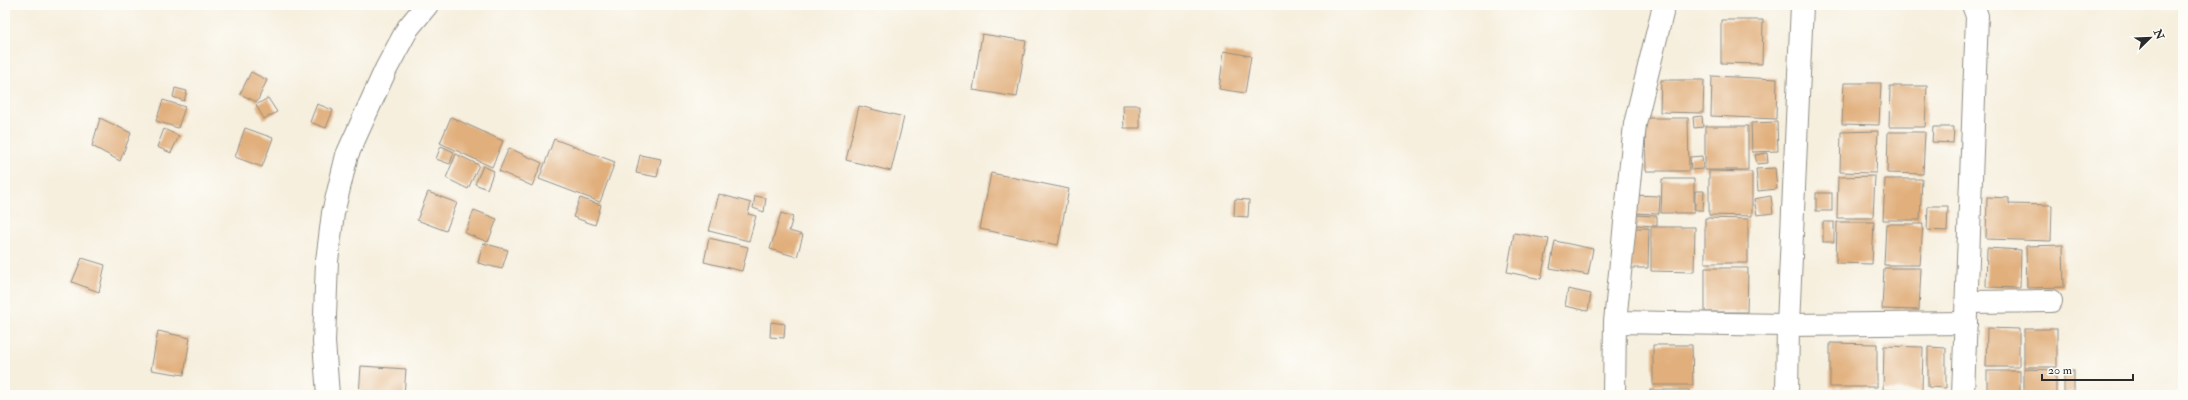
<svg xmlns="http://www.w3.org/2000/svg" width="2188" height="400" viewBox="0 0 2188 400" font-family="'IM FELL Double Pica',serif">
<rect width="100%" height="100%" fill="#fdfcf7"/>
<filter id="ink" filterUnits="userSpaceOnUse"><feTurbulence type="fractalNoise" baseFrequency=".025" numOctaves="2"/><feDisplacementMap in="SourceGraphic" scale="8" xChannelSelector="R" yChannelSelector="G"/><feConvolveMatrix kernelMatrix="1 2 1 2 8 2 1 2 1" color-interpolation-filters="sRGB"/></filter>
<filter id="wash" filterUnits="userSpaceOnUse"><feTurbulence type="fractalNoise" baseFrequency=".012" numOctaves="4" result="noise"/><feDisplacementMap in="SourceGraphic" scale="16" xChannelSelector="R" yChannelSelector="G"/><feGaussianBlur stdDeviation="0.9" result="paint"/><feColorMatrix in="noise" values="0 0 0 0 0 0 0 0 0 0 0 0 0 0 0 0 0 1.4 0 .05"/><feComposite in="paint" operator="in"/></filter>
<g filter="url(#wash)">
<rect width="100%" height="100%" fill="#f6efde"/>
<g id="blocks">
<g fill="#e1af7b">
<path d="M1721,20H1763L1762,64L1721,63Z"/>
<path d="M982,34L1026,41L1017,97L973,90Z"/>
<path d="M1224,51L1251,56L1245,93L1219,89Z"/>
<path d="M251,72L267,80L257,102L240,94Z"/>
<path d="M1712,76L1777,79L1776,119L1711,116Z"/>
<path d="M1661,80H1704L1703,113L1660,112Z"/>
<path d="M1844,83H1881L1879,125L1842,124Z"/>
<path d="M1890,86H1927L1925,127H1889Z"/>
<path d="M175,88L187,91L184,101L173,97Z"/>
<path d="M268,98L277,112L264,119L256,105Z"/>
<path d="M163,100L185,107L178,128L156,121Z"/>
<path d="M317,104L333,110L326,128L310,122Z"/>
<path d="M1123,105H1140V128H1124Z"/>
<path d="M859,106L904,117L891,171L846,160Z"/>
<path d="M1702,116L1703,127L1694,128L1693,117Z"/>
<path d="M451,117L503,141L492,167L440,143Z"/>
<path d="M100,118L131,133L120,161L92,146Z"/>
<path d="M1645,118H1688L1689,171H1646Z"/>
<path d="M1777,122L1778,151L1752,152L1751,123Z"/>
<rect x="1705" y="126" width="43" height="44"/>
<path d="M1933,127H1954L1953,143L1932,142Z"/>
<path d="M245,128L273,138L262,167L235,157Z"/>
<path d="M164,129L179,136L171,153L157,147Z"/>
<path d="M1878,131L1876,173L1840,172L1841,132Z"/>
<path d="M1888,132H1925L1923,174L1887,173Z"/>
<path d="M554,139L615,162L600,202L539,179Z"/>
<path d="M441,146L454,152L450,164L436,159Z"/>
<path d="M509,148L542,163L532,186L499,171Z"/>
<path d="M1767,153L1768,163L1757,164L1755,155Z"/>
<path d="M456,154L479,165L468,189L446,178Z"/>
<path d="M640,155L661,159L657,177L636,173Z"/>
<path d="M1702,156L1703,169L1691,170L1690,157Z"/>
<path d="M483,166L494,171L487,189L475,184Z"/>
<path d="M1775,168L1777,189L1758,191L1756,169Z"/>
<path d="M1709,171L1752,172V216L1709,215Z"/>
<path d="M991,173L1069,189L1058,245L980,229Z"/>
<path d="M1875,176L1873,218H1837L1838,177Z"/>
<path d="M1662,179H1694V213H1661Z"/>
<path d="M1885,179H1922L1920,220H1883Z"/>
<path d="M1695,191H1704L1703,210H1695Z"/>
<path d="M428,192L457,203L446,231L417,220Z"/>
<rect x="1816" y="193" width="16" height="18"/>
<path d="M719,194L751,203L748,214L756,216L749,241L709,231Z"/>
<path d="M1632,195L1660,196L1659,214L1632,213Z"/>
<path d="M755,196L766,198L764,212L753,208Z"/>
<path d="M1771,196L1773,213L1757,215L1754,199Z"/>
<path d="M1987,197L2009,198V204L2052,205L2051,241L1986,239Z"/>
<path d="M580,198L601,205L595,225L573,217Z"/>
<path d="M1235,199L1249,200L1248,217L1234,216Z"/>
<path d="M1928,206H1948L1947,231L1927,230Z"/>
<path d="M474,210L497,219L488,242L465,233Z"/>
<path d="M781,213L793,217L789,231L803,235L797,257L770,249Z"/>
<path d="M1634,215L1657,216V226L1634,225Z"/>
<path d="M1705,218L1748,219V263H1705Z"/>
<rect x="1823" y="222" width="11" height="20"/>
<path d="M1837,222H1874L1872,264L1836,263Z"/>
<path d="M1886,224H1923L1920,265H1884Z"/>
<path d="M1651,227H1695L1694,272L1651,271Z"/>
<path d="M1632,228H1649L1648,268H1631Z"/>
<path d="M1514,233L1549,239L1541,279L1507,272Z"/>
<path d="M709,238L748,247L742,271L704,262Z"/>
<path d="M1555,241L1593,249L1588,275L1550,268Z"/>
<path d="M483,243L508,250L502,269L478,263Z"/>
<path d="M2063,245L2064,287L2027,288L2026,246Z"/>
<path d="M1987,248L2021,250L2020,288L1986,287Z"/>
<path d="M82,258L105,265L99,292L72,282Z"/>
<path d="M1705,268H1748L1747,312H1705Z"/>
<path d="M1884,268H1921L1919,310L1882,309Z"/>
<path d="M1568,289L1591,294L1588,311L1565,306Z"/>
<path d="M771,322L785,324L784,338L770,337Z"/>
<path d="M1987,328L2019,329V367H1986Z"/>
<rect x="2024" y="329" width="33" height="38"/>
<path d="M158,331L190,338L184,375L151,370Z"/>
<path d="M1830,343L1877,344V387H1830Z"/>
<path d="M1653,345H1692L1693,385H1653Z"/>
<path d="M1884,346L1923,347L1922,391L1883,390Z"/>
<path d="M1928,347L1946,348V388L1928,387Z"/>
<path d="M361,366L406,369L404,395H359Z"/>
<path d="M2024,369L2056,370V395H2024Z"/>
<rect x="1987" y="371" width="33" height="24"/>
<rect x="2064" y="371" width="10" height="21"/>
<rect x="1650" y="390" width="39" height="5"/>
<rect x="1832" y="393" width="38" height="2"/>
</g>
</g>
</g>
<g filter="url(#ink)">
<use href="#blocks" fill-opacity="0" stroke="#908d84" stroke-width="1"/>
<g fill="none" stroke-linecap="round" stroke-linejoin="round">
<g stroke="#908d84" stroke-width="24">
<g id="minor">
<path d="M1967,302L2051,301"/>
<path d="M1615,322L1788,325L1966,323"/>
<path d="M328,395L324,342L327,261L333,213L347,155L386,69L408,28L427,5"/>
<path d="M1614,395L1615,322L1635,124L1664,5"/>
<path d="M1787,395L1788,325L1802,5"/>
<path d="M1963,395L1977,16L1973,5"/>
</g>
</g>
<use href="#minor" stroke="#fff" stroke-width="22"/>
</g>
</g>
<rect width="2188" height="400" fill="none" stroke="#fdfcf7" stroke-width="20"/>
<g transform="translate(2150 38) rotate(67)" stroke="#fdfcf7" stroke-width="3" paint-order="stroke">
<path d="M0-3L7 15L0 10L-7 15Z" fill="#2b2b2b"/>
<text y="-6" font-size="11" font-weight="bold" text-anchor="middle" fill="#2b2b2b">N</text>
</g>
<path d="M2042 374v6h91v-6" fill="none" stroke="#2b2b2b" stroke-width="2"/>
<text x="2048" y="374" font-size="12" fill="#2b2b2b" stroke="#fdfcf7" stroke-width="3" paint-order="stroke">20 m</text>
</svg>
